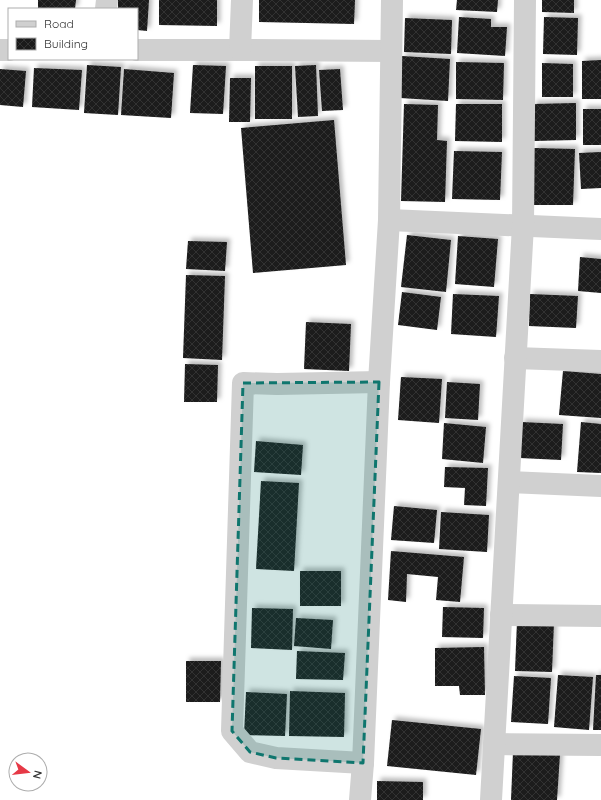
<svg xmlns="http://www.w3.org/2000/svg" width="601" height="800" viewBox="0 0 601 800" font-family="Quicksand,sans-serif">
<defs>
<pattern id="building-cross-hatch" width="8" height="8" patternUnits="userSpaceOnUse"><rect width="8" height="8" fill="#1a1a1a"/><path d="M0 0l8 8M0 8l8-8" fill="none" stroke="#333"/></pattern>
<filter id="shadow"><feDropShadow dx="3.5" dy="-3.5" stdDeviation="2" flood-color="#0004"/></filter>
</defs>
<rect width="100%" height="100%" fill="#fff"/>
<g fill="url(#building-cross-hatch)" filter="url(#shadow)">
<path d="M38,0H76L75,9H38Z"/>
<path d="M118,0H149L147,31L137,30V9H118Z"/>
<path d="M159,0H217V26L159,25Z"/>
<path d="M259,0H355L354,24L259,22Z"/>
<path d="M457,0H498L497,12L456,10Z"/>
<path d="M542,0H574V13L542,12Z"/>
<path d="M459,17L491,19V27H507L505,56L457,53Z"/>
<path d="M544,17L578,18L577,55L543,54Z"/>
<path d="M405,18L452,20L451,54L404,52Z"/>
<path d="M402,56L450,59L448,101L400,98Z"/>
<path d="M601,60V99H582V61Z"/>
<path d="M456,62L504,63L503,100L456,99Z"/>
<path d="M542,63L573,64V97H542Z"/>
<path d="M87,65L121,67L118,115L84,113Z"/>
<path d="M193,65L226,66L223,114L190,113Z"/>
<path d="M316,65L318,116L298,117L295,66Z"/>
<rect x="255" y="66" width="37" height="53"/>
<path d="M34,68L82,70L79,110L32,107Z"/>
<path d="M0,69L26,71L23,107L0,105Z"/>
<path d="M124,69L174,73L171,118L121,115Z"/>
<path d="M340,69L343,110L322,111L319,70Z"/>
<path d="M230,78H251L250,122H229Z"/>
<path d="M576,103V140L534,141L533,104Z"/>
<path d="M404,104L438,105L437,140L447,141L445,202L401,201Z"/>
<path d="M456,104H502V142L455,141Z"/>
<rect x="583" y="109" width="18" height="36"/>
<path d="M334,120L346,265L253,273L241,128Z"/>
<path d="M534,148L575,149L573,205H531Z"/>
<path d="M454,151L502,152L500,200L452,199Z"/>
<path d="M601,152V188L581,189L579,153Z"/>
<path d="M407,235L451,240L446,292L401,287Z"/>
<path d="M458,236L498,239L494,287L455,284Z"/>
<path d="M188,241L227,242L225,271L186,269Z"/>
<path d="M580,257L601,259V293L578,291Z"/>
<path d="M186,275L225,276L222,360L183,358Z"/>
<path d="M402,292L441,297L437,330L398,325Z"/>
<path d="M453,294L499,296L496,337L451,334Z"/>
<path d="M530,294L578,296L576,328L529,326Z"/>
<path d="M306,322L351,324L349,371L304,369Z"/>
<path d="M185,364L218,365L217,402H184Z"/>
<path d="M563,371L601,374V418L559,415Z"/>
<path d="M401,377L442,379L439,423L398,420Z"/>
<path d="M447,382L480,384L478,420L445,418Z"/>
<path d="M521,422L563,424L561,460L520,458Z"/>
<path d="M581,422L601,424V473L577,472Z"/>
<path d="M444,423L486,427L483,463L442,459Z"/>
<path d="M256,441L303,445L301,475L254,472Z"/>
<path d="M445,467L488,468L486,506L464,505L465,488L444,487Z"/>
<path d="M261,481L299,483L294,571L256,569Z"/>
<path d="M394,506L437,510L434,543L391,540Z"/>
<path d="M441,512L489,515L487,552L439,549Z"/>
<path d="M391,551L464,557L460,602L436,600L438,577L407,574L406,602L388,600Z"/>
<rect x="300" y="571" width="41" height="35"/>
<path d="M443,607L484,608L483,638L442,637Z"/>
<path d="M252,608L293,609L292,650L251,648Z"/>
<path d="M296,618L333,620L331,649L294,646Z"/>
<path d="M517,621L554,622L552,672L515,671Z"/>
<path d="M484,647L485,695H460L459,686H435V648Z"/>
<path d="M297,651L345,653L343,680L296,679Z"/>
<path d="M186,661H221L220,702H186Z"/>
<path d="M558,675L593,677L589,730L554,727Z"/>
<path d="M596,675H601V730H593Z"/>
<path d="M514,676L551,678L548,724L511,722Z"/>
<path d="M290,691L345,693L344,737L289,736Z"/>
<path d="M246,692L287,694L285,736L244,735Z"/>
<path d="M392,720L481,729L476,775L387,766Z"/>
<path d="M513,752L560,754L557,800H511Z"/>
<path d="M377,781L423,782V800H377Z"/>
</g>
<g fill="none" stroke-linecap="round" stroke-linejoin="round">
<g stroke="#d0d0d0" stroke-width="22">
<path d="M106,9L107,0"/>
<path d="M0,50H9"/>
<path d="M137,50H240L391,51"/>
<path d="M240,50L242,0"/>
<path d="M389,220L601,229"/>
<path d="M515,358L601,361"/>
<path d="M509,482L601,486"/>
<path d="M501,615L601,616"/>
<path d="M494,744L601,745"/>
<path d="M363,763L276,758L250,752L232,731L243,383L277,384L379,382"/>
<path d="M360,800L363,763L379,382L389,220L392,0"/>
<path d="M491,800L523,225L525,0"/>
</g>
</g>
<path fill="#0f766e" fill-opacity="0.2" stroke="#0f766e" stroke-width="3" stroke-dasharray="8 5" stroke-linejoin="round" d="M379,382L363,763L276,758L250,752L232,731L243,383Z"/>
<rect x="8" y="8" width="130" height="52" fill="#ffffff" stroke="#adadad"/>
<rect x="16" y="21" width="20" height="6" fill="#d0d0d0" stroke="#adadad"/>
<text x="44" y="28" font-size="12" fill="#333333">Road</text>
<rect x="16" y="38" width="20" height="12" fill="url(#building-cross-hatch)" stroke="#adadad"/>
<text x="44" y="48" font-size="12" fill="#333333">Building</text>
<g transform="translate(28 772) rotate(105)"><circle r="19" fill="#ffffff" stroke="#adadad"/>
<path d="M0-3L7 15L0 10L-7 15Z" fill="#e63946"/>
<text y="-6" font-size="11" font-weight="bold" text-anchor="middle" fill="#333333">N</text>
</g>
</svg>
